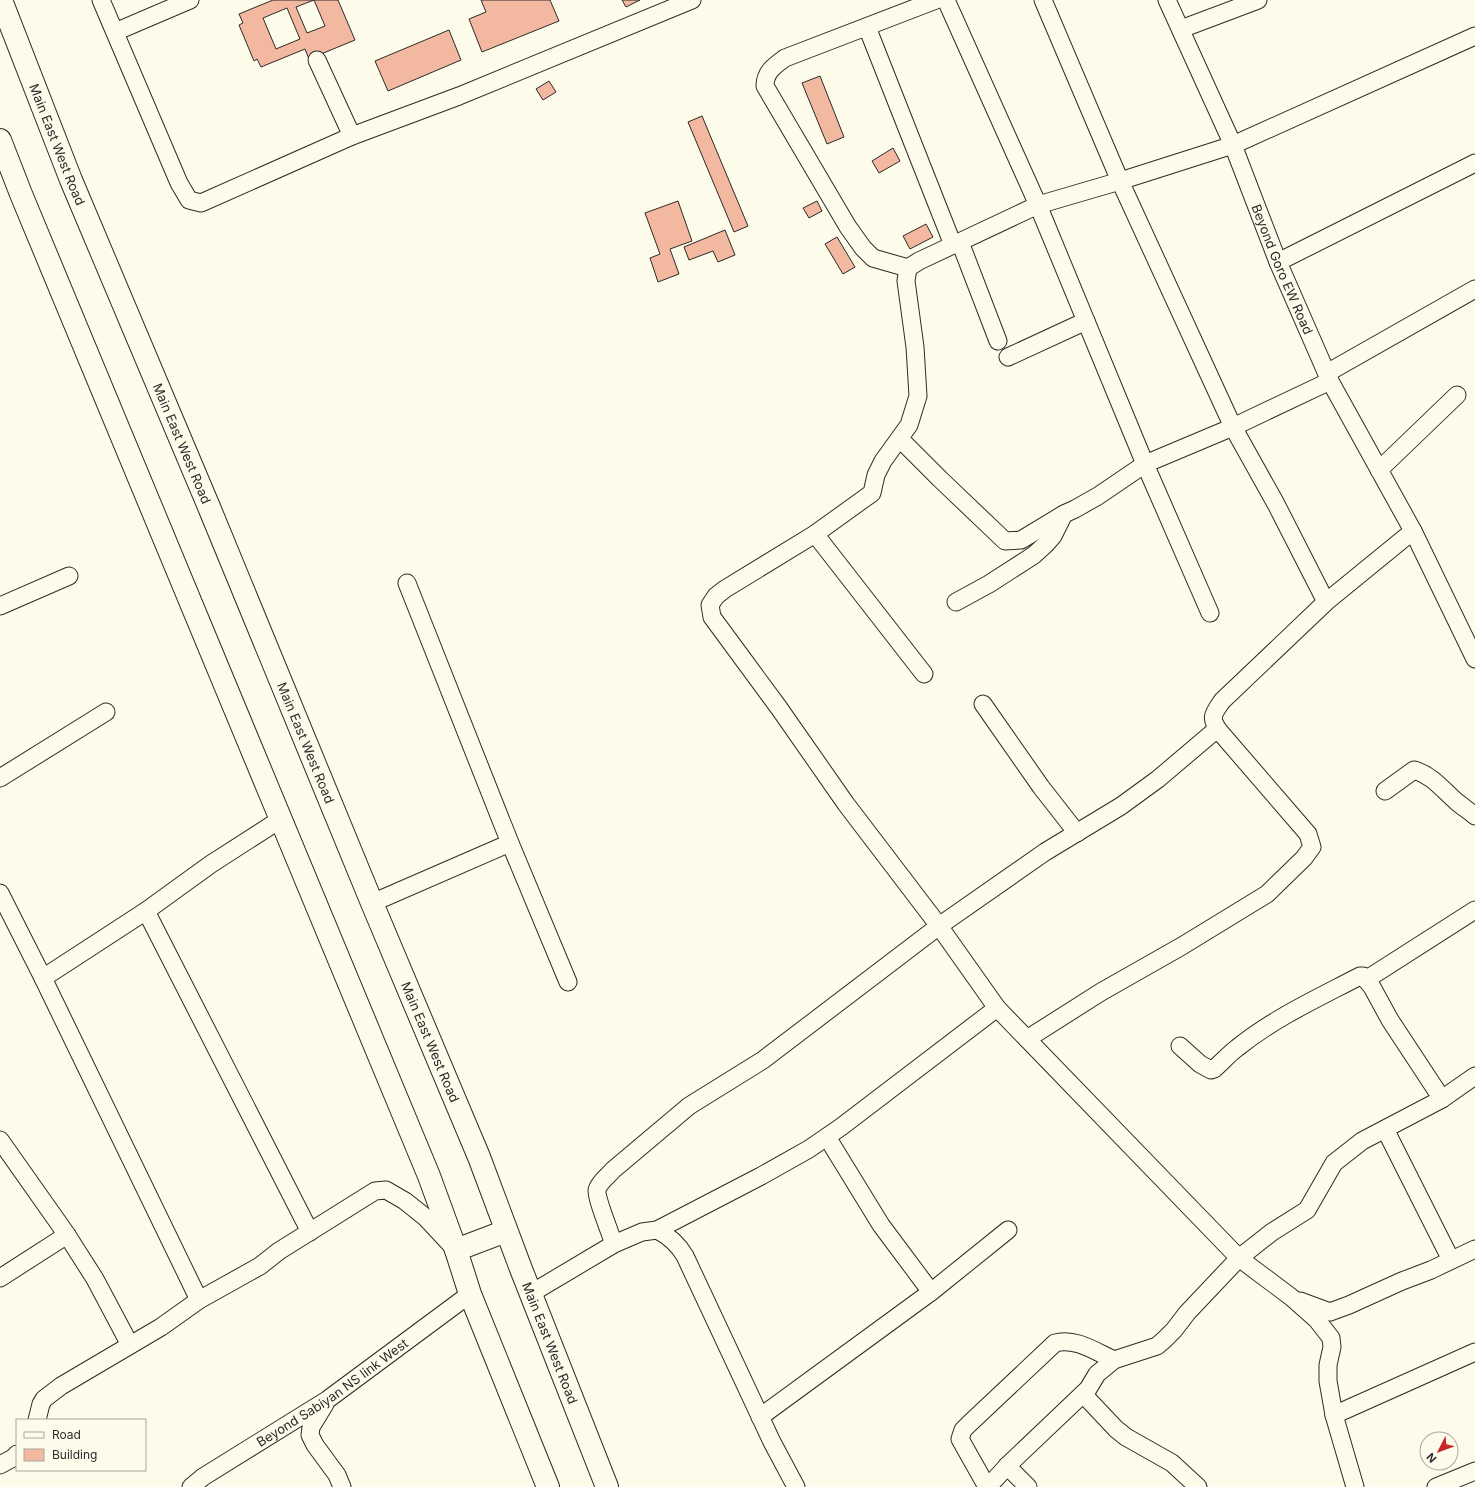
<svg xmlns="http://www.w3.org/2000/svg" width="1475" height="1487" viewBox="0 0 1475 1487" font-family="Inter,sans-serif">
<rect width="100%" height="100%" fill="#fdfbea"/>
<g fill="#f2b8a0" stroke="#2b2b2b" fill-rule="evenodd">
<path d="M273,0H314L296,7L307,33L325,26L314,0H338L355,40L309,59L305,49L261,67L257,59L254,61L239,25L243,23L239,14ZM287,8L300,39L276,49L263,18Z"/>
<path d="M481,0H550L559,21L482,52L469,19L486,12Z"/>
<path d="M622,0H640L626,7Z"/>
<path d="M449,30L461,60L388,91L375,61Z"/>
<path d="M820,76L844,137L827,144L802,83Z"/>
<path d="M549,81L556,92L543,100L536,89Z"/>
<path d="M702,116L748,226L734,232L688,122Z"/>
<path d="M893,148L900,161L879,173L872,161Z"/>
<path d="M678,201L692,241L670,249L679,274L658,282L650,258L660,254L645,213Z"/>
<path d="M817,201L822,211L809,218L803,208Z"/>
<path d="M926,224L933,237L910,249L903,236Z"/>
<path d="M725,230L735,255L718,262L713,251L689,260L684,247Z"/>
<path d="M837,237L855,267L843,274L825,244Z"/>
</g>
<g fill="none" stroke-linecap="round" stroke-linejoin="round">
<g stroke="#2b2b2b" stroke-width="19">
<g id="minor">
<path d="M101,0L179,183L189,200L201,203L352,136L459,96L692,0"/>
<path d="M946,0L1038,205L1145,464L1210,613"/>
<path d="M1043,0L1120,181L1233,427L1276,504L1326,602"/>
<path id="s1" d="M1167,0L1233,145L1278,262L1330,381L1413,531L1475,659"/>
<path d="M867,27L953,245"/>
<path d="M1181,29L1258,0"/>
<path d="M115,32L190,0"/>
<path d="M317,60L352,136"/>
<path d="M960,242L998,341"/>
<path d="M1278,262L1475,163"/>
<path d="M908,268L873,258L863,248L848,227L765,86C765,72 774,66 785,58L936,0"/>
<path d="M1008,357L1086,321"/>
<path d="M1327,373L1475,289"/>
<path d="M900,439L940,479L1005,541L1021,540L1064,514L1075,509L1098,496L1145,464L1233,427L1330,381"/>
<path d="M1379,470L1457,395"/>
<path d="M815,534L924,674"/>
<path d="M407,583L510,843L568,982"/>
<path d="M956,602L989,584L1034,555L1046,544L1053,536L1064,514"/>
<path d="M0,606L69,576"/>
<path d="M983,704L1041,787L1077,833"/>
<path d="M0,778L106,712"/>
<path d="M1385,791L1414,770C1432,775 1443,790 1457,802C1463,807 1469,811 1475,816"/>
<path d="M0,893L43,978L199,1300"/>
<path d="M372,903L510,843"/>
<path d="M146,911L310,1232"/>
<path d="M43,978L146,911L211,864L281,819"/>
<path d="M1367,979L1475,910"/>
<path d="M1027,1039L1101,992L1182,946L1267,894L1304,858L1312,847L1308,834L1220,732C1209,718 1213,714 1222,701L1326,602L1413,531"/>
<path d="M1180,1046L1200,1064L1211,1070L1214,1069C1222,1062 1229,1054 1237,1048C1274,1018 1318,998 1360,976H1363L1372,987L1390,1020L1442,1099"/>
<path d="M1385,1129L1451,1260"/>
<path d="M827,1137L881,1225L931,1292"/>
<path d="M0,1140L67,1235L95,1279L130,1345"/>
<path d="M657,1230C669,1236 678,1244 685,1256L772,1442L796,1487"/>
<path d="M614,1244C611,1235 595,1195 597,1190C599,1182 608,1176 613,1170L689,1106L763,1060L939,926L1045,852L1121,806L1158,779L1217,729"/>
<path d="M0,1278L67,1235"/>
<path d="M530,1294L614,1244L642,1232L657,1230L761,1176L809,1149L841,1127L997,1008"/>
<path d="M1300,1301L1330,1312L1349,1305L1402,1281L1431,1270L1475,1249"/>
<path d="M1083,1394L1116,1429L1126,1437L1172,1463L1198,1487"/>
<path d="M325,1404L311,1427L310,1435L315,1445L337,1475L342,1487"/>
<path d="M1334,1415L1475,1352"/>
<path d="M760,1417L931,1292L1008,1230"/>
<path d="M37,1420L41,1404L44,1399L61,1386L161,1327L199,1300L260,1266L279,1251L375,1191L386,1190L405,1201L425,1217L453,1247"/>
<path d="M0,1465L13,1458L17,1454"/>
<path d="M1007,1466L1028,1487"/>
<path id="s2" d="M191,1487L203,1477L327,1400L470,1294"/>
<path d="M987,1487L960,1439L963,1430L969,1424L1055,1343C1075,1337 1096,1352 1114,1360"/>
<path d="M988,1487L1007,1466L1088,1389L1097,1374L1114,1360L1157,1346L1164,1340L1174,1330L1187,1313L1239,1258L1272,1232L1307,1210L1334,1163L1362,1141L1442,1099L1475,1076"/>
<path d="M1355,1487L1334,1415L1328,1381V1365L1332,1347L1331,1338L1317,1320L1291,1297L1239,1258L997,1008L939,926L846,804L779,708L712,617L710,605L716,596L725,589L815,534L872,493L876,475L883,461L909,425L918,396L915,347L906,281L908,268L919,261L1038,205L1120,181L1233,145L1475,36"/>
<path d="M1436,1487L1475,1471"/>
</g>
</g>
<g stroke="#2b2b2b" stroke-width="24">
<g id="major">
<path id="s3" d="M1,0L71,180L209,507L372,903L479,1157L521,1269L607,1487"/>
<path d="M0,140L21,194L429,1176L456,1250L470,1294L548,1487"/>
<path d="M456,1250L506,1231"/>
</g>
</g>
<use href="#minor" stroke="#fdfbea" stroke-width="17"/>
<use href="#major" stroke="#fdfbea" stroke-width="22"/>
</g>
<g text-anchor="middle" dominant-baseline="central" stroke-width="3" stroke-linejoin="round" paint-order="stroke">
<g font-size="13" fill="#2b2b2b" stroke="#fdfbea">
<text stroke="none"><textPath href="#s3" startOffset="155">Main East West Road</textPath></text>
<text stroke="none"><textPath href="#s1" startOffset="293">Beyond Goro EW Road</textPath></text>
<text stroke="none"><textPath href="#s3" startOffset="479">Main East West Road</textPath></text>
<text stroke="none"><textPath href="#s3" startOffset="803">Main East West Road</textPath></text>
<text stroke="none"><textPath href="#s3" startOffset="1127">Main East West Road</textPath></text>
<text stroke="none"><textPath href="#s3" startOffset="1451">Main East West Road</textPath></text>
<text stroke="none"><textPath href="#s2" startOffset="170">Beyond Sabiyan NS link West</textPath></text>
</g>
</g>
<rect x="16" y="1419" width="130" height="52" fill="#fdfbea" stroke="#a9a89e"/>
<rect x="24" y="1432" width="20" height="6" fill="#fdfbea" stroke="#a9a89e"/>
<text x="52" y="1439" font-size="12" fill="#2b2b2b">Road</text>
<rect x="24" y="1449" width="20" height="12" fill="#f2b8a0" stroke="#a9a89e"/>
<text x="52" y="1459" font-size="12" fill="#2b2b2b">Building</text>
<g transform="translate(1439 1451) rotate(228)"><circle r="19" fill="#fdfbea" stroke="#a9a89e"/>
<path d="M0-3L7 15L0 10L-7 15Z" fill="#c62828"/>
<text y="-6" font-size="11" font-weight="bold" text-anchor="middle" fill="#2b2b2b">N</text>
</g>
</svg>
